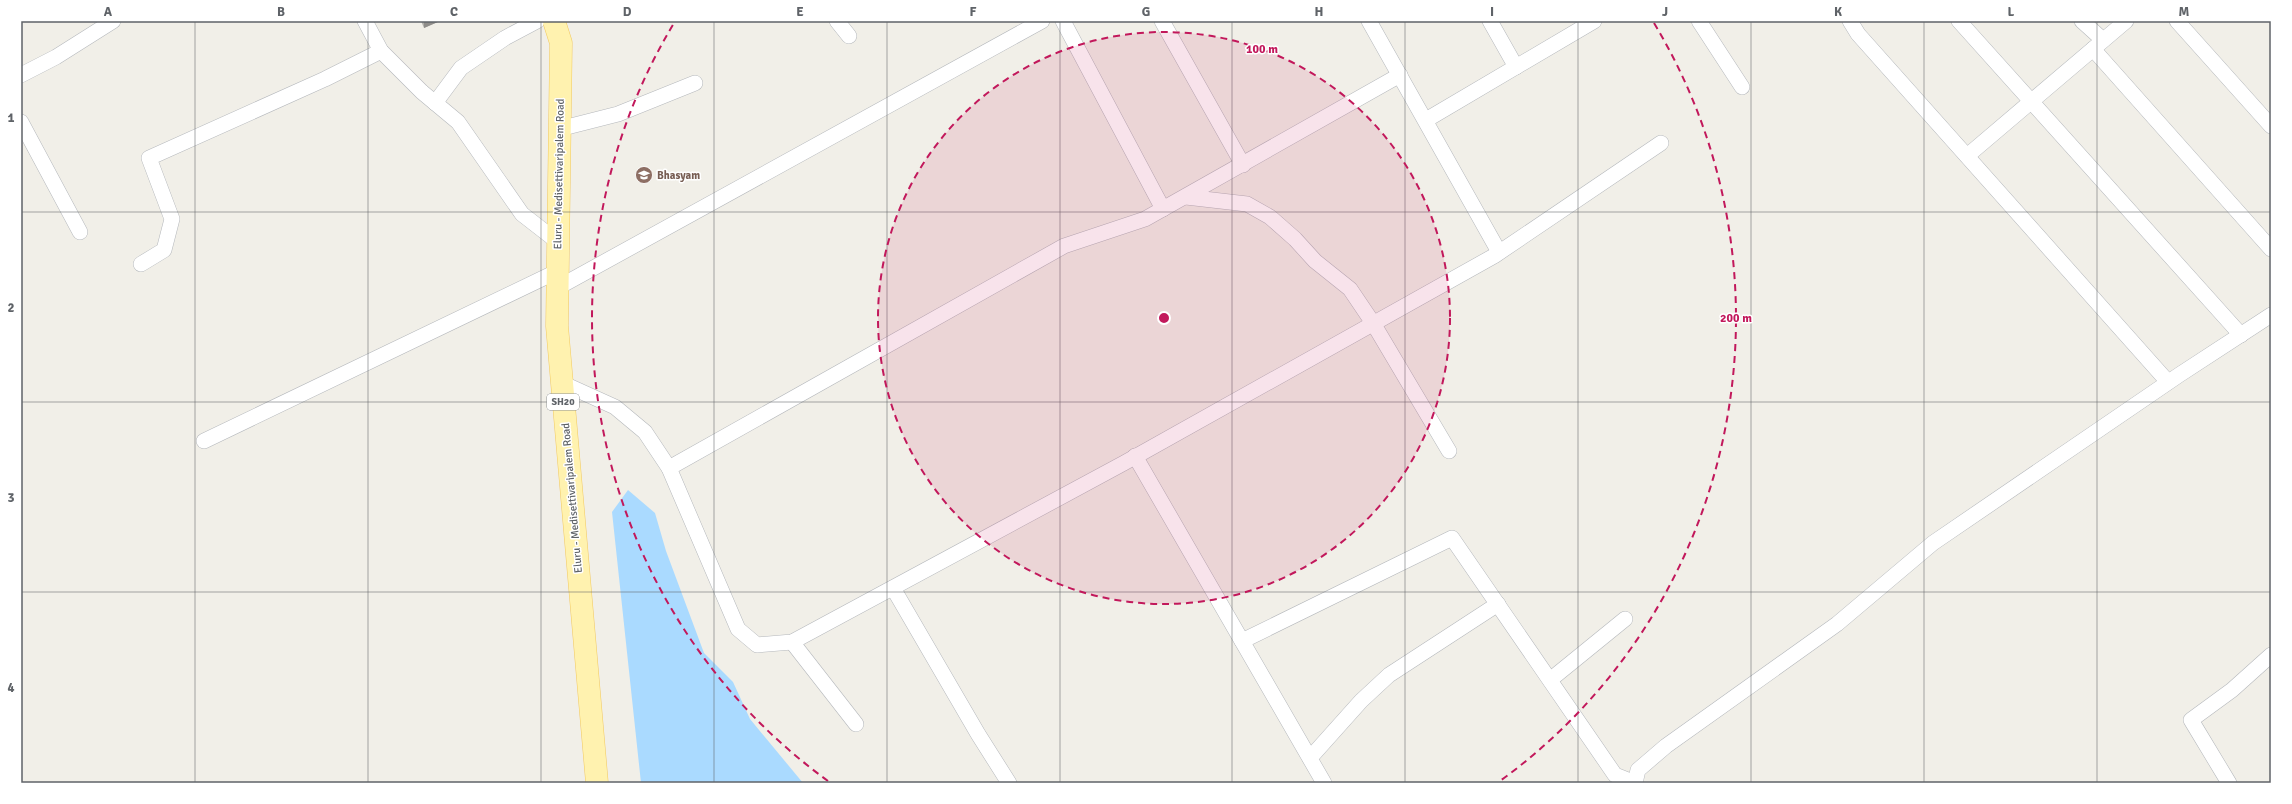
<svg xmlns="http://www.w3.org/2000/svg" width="2292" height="804" viewBox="0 0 2292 804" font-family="Signika,sans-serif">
<rect width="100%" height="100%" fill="#f1efe8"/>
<path fill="#aadaff" d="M628,490L655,513L666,551L704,653L733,682L750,719L803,783H641L612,512Z"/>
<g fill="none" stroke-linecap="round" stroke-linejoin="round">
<g stroke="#b5b8bc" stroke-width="16">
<g id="street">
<path d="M365,21L381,51L422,92L458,122L522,214L558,242"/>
<path d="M837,21L849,36"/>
<path d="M1063,21L1163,209"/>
<path d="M1162,21L1243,165"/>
<path d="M1369,21L1499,252"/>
<path d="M1490,21L1516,67"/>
<path d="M1699,21L1742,87"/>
<path d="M1850,21L1858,34L2168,382"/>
<path d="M1959,21L2241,335"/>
<path d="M2082,21L2103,40"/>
<path d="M2177,21L2271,126"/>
<path d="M2093,49L2271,249"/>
<path d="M21,75L56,57L113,21"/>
<path d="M435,103L461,68L505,38L537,21"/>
<path d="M1426,120L1594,21"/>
<path d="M21,122L80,232"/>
<path d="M559,129L618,114L695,83"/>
<path d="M1967,156L2126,21"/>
<path d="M1186,197L1247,204L1270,217L1295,239L1315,261L1350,289L1373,323L1449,451"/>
<path d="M141,264L164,250L172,219L149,158L325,79L381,51"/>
<path d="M557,288L1042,21"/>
<path d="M562,383L615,407L645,432L669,468L738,629L757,645L792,642L1124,463L1494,256L1661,143"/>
<path d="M204,441L558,271"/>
<path d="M1135,456L1324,783"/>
<path d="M669,468L1064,246L1145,219L1400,75"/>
<path d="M893,588L978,734L1009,783"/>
<path d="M1242,641L1452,538L1615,775L1635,783"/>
<path d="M792,642L856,724"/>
<path d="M1550,680L1625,619"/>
<path d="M1310,758L1361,701L1389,675L1498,604"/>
<path d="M1635,783L1638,770L1666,746L1837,624L1933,543L2179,375L2271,315"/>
<path d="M2229,783L2191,720L2232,690L2271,655"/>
</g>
</g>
<g stroke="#f2c960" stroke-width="23">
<path id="primary" d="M554,21L561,43L557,326L597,783"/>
</g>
<use href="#street" stroke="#fff" stroke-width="15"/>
<use href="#primary" stroke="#fff2af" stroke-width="22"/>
</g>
<path fill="#afaea9" d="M421,21H440L424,28Z"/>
<path fill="#8f8d8a" d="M424,21H440L424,28Z"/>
<path fill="none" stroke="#5f6368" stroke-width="1" stroke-opacity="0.55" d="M195,21V783M368,21V783M541,21V783M714,21V783M887,21V783M1060,21V783M1232,21V783M1405,21V783M1578,21V783M1751,21V783M1924,21V783M2097,21V783M21,212H2271M21,402H2271M21,592H2271"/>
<circle cx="1164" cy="318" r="286" fill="#c2185b" fill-opacity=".12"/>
<g fill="none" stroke="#c2185b" stroke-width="2" stroke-dasharray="7 5">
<circle cx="1164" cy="318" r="286"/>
<path d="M828 781A572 572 0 0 1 674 23M1654 23A572 572 0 0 1 1500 781"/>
</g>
<defs>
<g id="school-disc" transform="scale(0.9)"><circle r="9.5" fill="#8d6e63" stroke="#fff"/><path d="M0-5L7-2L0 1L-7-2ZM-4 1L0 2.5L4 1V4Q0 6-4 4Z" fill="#fff"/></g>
</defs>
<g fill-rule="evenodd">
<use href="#school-disc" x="644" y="175"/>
</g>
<g text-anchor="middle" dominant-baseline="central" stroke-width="3" stroke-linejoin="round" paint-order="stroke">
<rect fill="#fff" stroke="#8f9295" stroke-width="1" x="547" y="394" width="32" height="16" rx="3"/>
<g font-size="10" font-weight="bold" fill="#5f6368">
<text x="563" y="402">SH20</text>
</g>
<g font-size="11" fill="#5f6368" stroke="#fff">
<text transform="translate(559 174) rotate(-89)">Eluru - Medisettivaripalem Road</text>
<text transform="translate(572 498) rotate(-95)">Eluru - Medisettivaripalem Road</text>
</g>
<g font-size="11" font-weight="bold" fill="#785e54" stroke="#fff" text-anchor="start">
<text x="657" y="175">Bhasyam</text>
</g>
</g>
<circle cx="1164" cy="318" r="6" fill="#c2185b" stroke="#fff" stroke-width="2"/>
<g font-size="12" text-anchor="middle" font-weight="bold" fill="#c2185b" stroke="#fff" stroke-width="3" stroke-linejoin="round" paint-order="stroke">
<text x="1262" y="53">100 m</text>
<text x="1736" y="322">200 m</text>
</g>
<rect width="2292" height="804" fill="none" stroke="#ffffff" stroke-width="44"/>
<rect x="22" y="22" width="2248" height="760" fill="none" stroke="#5f6368" stroke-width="1.5"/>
<g font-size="13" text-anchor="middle" font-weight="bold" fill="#5f6368">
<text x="108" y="16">A</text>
<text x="281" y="16">B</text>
<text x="454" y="16">C</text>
<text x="627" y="16">D</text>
<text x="800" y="16">E</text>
<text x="973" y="16">F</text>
<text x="1146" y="16">G</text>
<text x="1319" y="16">H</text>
<text x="1492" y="16">I</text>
<text x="1665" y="16">J</text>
<text x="1838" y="16">K</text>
<text x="2011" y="16">L</text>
<text x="2184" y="16">M</text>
<text x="11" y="122">1</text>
<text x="11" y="312">2</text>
<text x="11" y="502">3</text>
<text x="11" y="692">4</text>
</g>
</svg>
